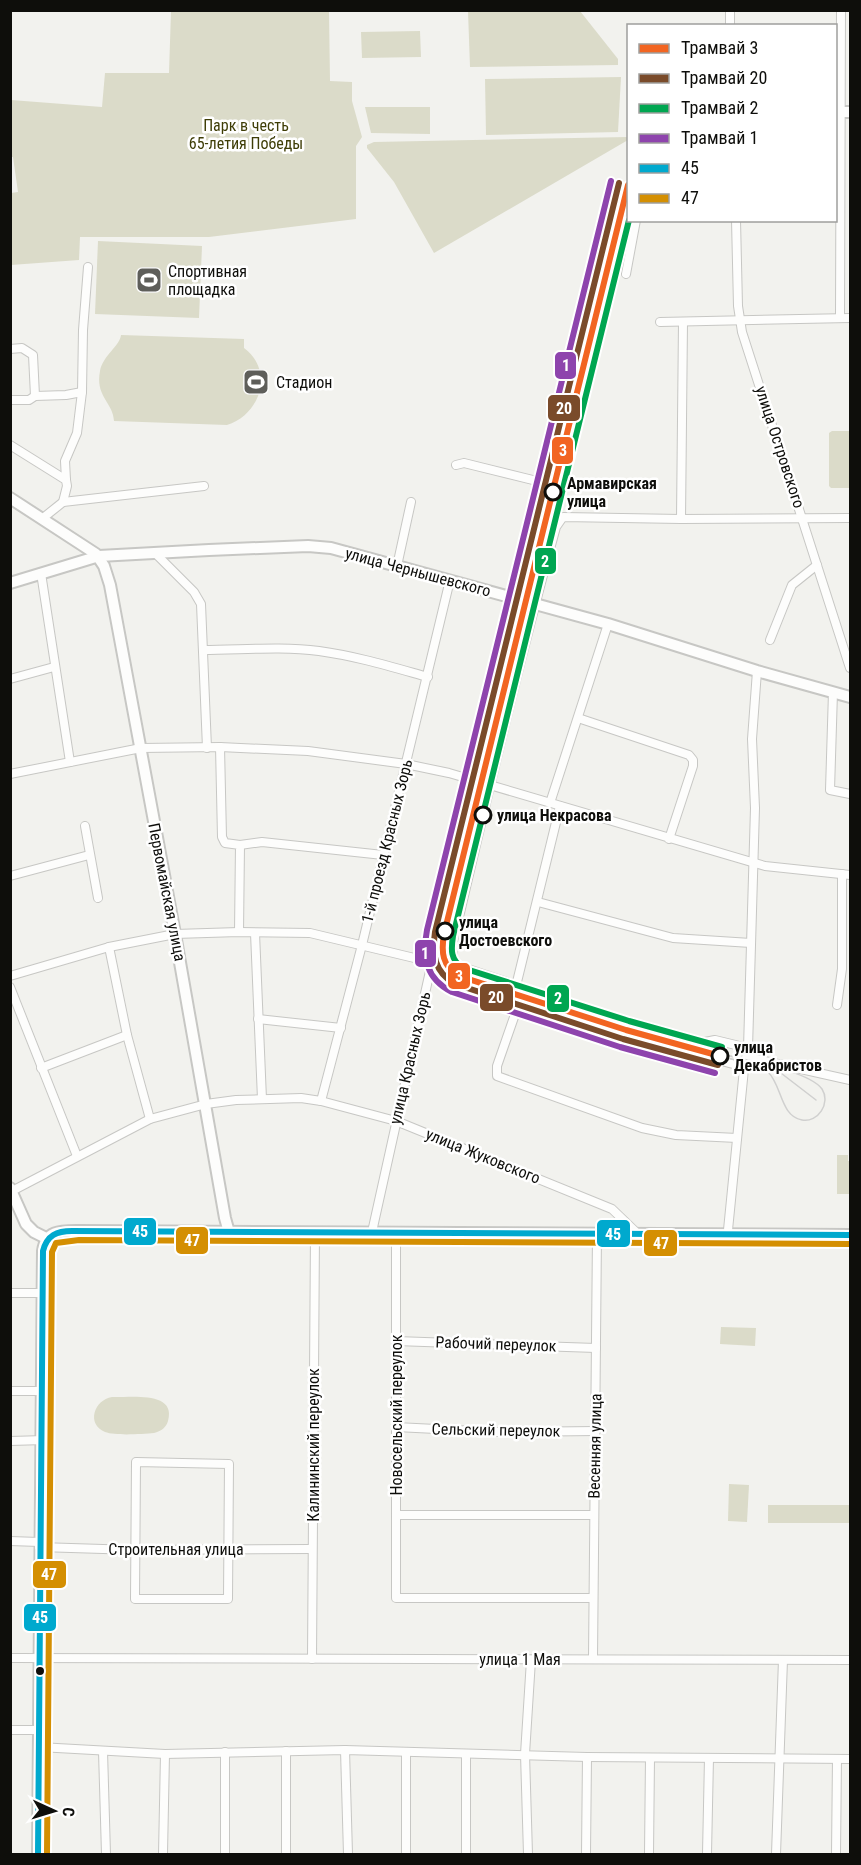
<svg xmlns="http://www.w3.org/2000/svg" width="861" height="1865" viewBox="0 0 861 1865" font-family="'Roboto Condensed',sans-serif">
<rect width="100%" height="100%" fill="#f2f2ee"/>
<g fill="#dbdbc9">
<path d="M171,11H329L330,81L352,82V101L362,137L356,146V219L209,237H80L79,260L11,265V193L18,192L13,157H11V100L102,107L105,73H169Z"/>
<path d="M468,11H580L618,59V65L470,67Z"/>
<path d="M420,31L421,57L362,58L361,32Z"/>
<path d="M621,77L618,132L486,135L485,79Z"/>
<path d="M365,107H430V134L371,133Z"/>
<path d="M628,137V140L434,253L394,182L367,148V145L374,142Z"/>
<path d="M98,241L202,246L199,318L95,314Z"/>
<path d="M121,335L244,339V348C275,371 260,415 227,425L114,421C113,402 95,397 100,371C103,355 120,346 121,335Z"/>
<path d="M832,431H850V488H831L829,486V433Z"/>
<path d="M837,1155H848V1161H850V1194H837Z"/>
<path d="M721,1327L756,1328L755,1346L720,1344Z"/>
<path d="M112,1397C128,1398 177,1390 168,1421C166,1428 161,1431 154,1433C142,1434 116,1436 105,1432C86,1424 94,1400 112,1397Z"/>
<path d="M729,1484L749,1485L747,1522L728,1521Z"/>
<rect x="768" y="1505" width="82" height="18"/>
</g>
<g fill="none" stroke-linecap="round" stroke-linejoin="round">
<g stroke="#c7c7c4" stroke-width="10">
<g id="minor">
<path d="M730,26V10"/>
<path d="M736,220L738,306L742,332L850,668"/>
<path d="M626,274L636,220"/>
<path d="M840,318L841,10"/>
<path d="M660,322L850,318"/>
<path d="M10,349L22,348L33,355L35,396"/>
<path d="M10,400H29L35,396L66,395L82,392"/>
<path d="M10,445L66,480L67,486L63,502"/>
<path d="M456,465L464,463L545,483"/>
<path d="M66,480L65,461L77,433L82,392L83,330L88,267"/>
<path d="M43,518L63,502L204,486"/>
<path d="M681,519L683,322"/>
<path d="M155,553L194,592L201,604L207,748"/>
<path d="M397,566L411,502"/>
<path d="M41,573L70,762"/>
<path d="M770,640L792,585L817,565"/>
<path d="M203,650C241,650 281,646 319,651C356,656 392,667 428,677"/>
<path d="M10,679L54,667"/>
<path d="M833,692L830,790L850,794"/>
<path d="M578,718L689,755L693,760V766L669,839"/>
<path d="M220,747L222,837L225,843L240,845L239,932"/>
<path d="M10,774L141,748L220,747L308,751L406,764L449,773L765,866L850,875"/>
<path d="M550,803L608,624"/>
<path d="M85,826L98,898"/>
<path d="M240,845L262,842L383,855"/>
<path d="M10,876L89,855"/>
<path d="M538,902L673,938L751,943"/>
<path d="M255,933L262,1099"/>
<path d="M109,947L127,1035L150,1119"/>
<path d="M430,971L624,1035L744,1067"/>
<path d="M10,976L109,947L175,934L239,932L310,933L431,962"/>
<path d="M516,986L560,806"/>
<path d="M10,987L77,1156"/>
<path d="M520,1000L497,1066V1076L642,1128L676,1135L737,1138"/>
<path d="M837,1005L842,969V874"/>
<path d="M258,1019L341,1028"/>
<path d="M748,1048L715,1040L700,1043L620,1020L459,966L453,959L452,947C485,806 518,666 556,527L563,517L681,519L850,518"/>
<path d="M747,1057L850,1080"/>
<path d="M41,1068L127,1035"/>
<path d="M321,1101L362,945L450,580"/>
<path d="M12,1191L150,1119L206,1104L236,1100L301,1098L321,1101L396,1121L612,1209L639,1235"/>
<path d="M372,1232L430,971L438,919L470,780L505,660L516,598L533,540L550,465"/>
<path d="M396,1232V1598H593"/>
<path d="M727,1240L744,1069L748,1048L755,808L752,739L757,671"/>
<path d="M10,1293H45"/>
<path d="M396,1341L596,1348"/>
<path d="M10,1391H45"/>
<path d="M396,1427L496,1432L596,1431"/>
<path d="M10,1441L45,1440"/>
<path d="M136,1462L229,1464L228,1599H135Z"/>
<path d="M396,1515H594"/>
<path d="M10,1541L39,1542"/>
<path d="M39,1547L135,1550L312,1549"/>
<path d="M10,1658L850,1660"/>
<path d="M593,1658L597,1234"/>
<path d="M312,1659L315,1232"/>
<path d="M10,1730H42"/>
<path d="M39,1747L165,1754L345,1750L587,1757L850,1759"/>
<path d="M345,1750L348,1854"/>
<path d="M103,1751L106,1854"/>
<path d="M286,1751V1854"/>
<path d="M163,1854L165,1754"/>
<path d="M225,1854V1752"/>
<path d="M406,1854V1752"/>
<path d="M466,1854V1754"/>
<path d="M528,1854L525,1754L531,1660"/>
<path d="M586,1854L587,1757"/>
<path d="M649,1854L650,1758"/>
<path d="M707,1854L709,1758"/>
<path d="M776,1854L783,1660"/>
<path d="M836,1854L837,1759"/>
</g>
</g>
<g stroke="#c7c7c4" stroke-width="14">
<g id="tertiary">
<path d="M836,112H850"/>
<path d="M10,498L96,554L104,566L110,585L175,934L225,1218L230,1236"/>
<path d="M10,583L99,556L209,550L308,546L331,548L608,624L757,671L850,697"/>
<path d="M10,1188L26,1224L34,1232L52,1241"/>
</g>
</g>
<g stroke="#c7c7c4" stroke-width="14">
<path id="secondary" d="M38,1854L43,1251C46,1230 61,1231 79,1231L850,1235"/>
</g>
<use href="#minor" stroke="#fdfdfc" stroke-width="8"/>
<use href="#tertiary" stroke="#fdfdfc" stroke-width="10"/>
<use href="#secondary" stroke="#fdfdfc" stroke-width="10"/>
<g stroke="#d0d0cf" stroke-width="1.5">
<path d="M720,1056C733,1060 759,1064 768,1072C782,1085 780,1116 802,1120C818,1123 831,1103 822,1089C809,1071 745,1060 722,1054"/>
<path d="M777,1070L816,1100"/>
</g>
<g stroke="#fff" stroke-width="10">
<path id="bus-1" d="M38,1854L43,1251C47,1235 57,1231 72,1231L850,1235"/>
</g>
<g stroke="#fff" stroke-width="10">
<path id="bus-2" d="M47,1854L52,1252L56,1243L79,1240L850,1244"/>
</g>
<use href="#bus-1" stroke="#00a9ce" stroke-width="6"/>
<use href="#bus-2" stroke="#d48f02" stroke-width="6"/>
<g stroke="#fff" stroke-width="10">
<path id="tram-1" d="M628,185L444,934C441,952 442,966 459,976L626,1030L720,1056"/>
</g>
<g stroke="#fff" stroke-width="10">
<path id="tram-2" d="M619,183L435,932C432,954 434,972 455,984L623,1039L718,1065"/>
</g>
<g stroke="#fff" stroke-width="10">
<path id="tram-3" d="M629,220L453,936C451,949 450,960 463,968L629,1021L722,1047"/>
</g>
<g stroke="#fff" stroke-width="10">
<path id="tram-4" d="M611,181L427,930C422,957 426,979 452,992L620,1047L715,1073"/>
</g>
<use href="#tram-1" stroke="#f26522" stroke-width="6"/>
<use href="#tram-2" stroke="#7a4b2a" stroke-width="6"/>
<use href="#tram-3" stroke="#00a651" stroke-width="6"/>
<use href="#tram-4" stroke="#8e44ad" stroke-width="6"/>
</g>
<defs>
<g id="stadium-square" transform="scale(1.35)"><rect x="-9" y="-9" width="18" height="18" rx="4" fill="#5e5e5a" stroke="#fff"/><path d="M0-5a6.5 5 0 1 0 0 10a6.5 5 0 1 0 0-10ZM-3.5-1.8h7v3.6h-7Z" fill="#fff"/></g>
</defs>
<g fill-rule="evenodd">
<use href="#stadium-square" x="149" y="280"/>
<use href="#stadium-square" x="256" y="382"/>
</g>
<g fill="#fff" stroke="#0e0e0b" stroke-width="3">
<circle cx="553" cy="492" r="8"/>
<circle cx="483" cy="815" r="8"/>
<circle cx="445" cy="931" r="8"/>
<circle cx="720" cy="1056" r="8"/>
</g>
<circle fill="#0e0e0b" stroke="#fff" stroke-width="2" cx="40" cy="1671" r="5"/>
<g text-anchor="middle" dominant-baseline="central" stroke-width="5" stroke-linejoin="round" paint-order="stroke">
<g font-size="16" fill="#3e3d06" stroke="#fff">
<text x="246" y="125">Парк в честь<tspan x="246" dy="18">65-летия Победы</tspan></text>
</g>
<g font-size="16" fill="#0e0e0b" stroke="#fff" text-anchor="start">
<text x="168" y="271">Спортивная<tspan x="168" dy="18">площадка</tspan></text>
<text x="276" y="382">Стадион</text>
</g>
<g font-size="16" fill="#0e0e0b" stroke="#fff">
<text transform="translate(780 447) rotate(72)">улица Островского</text>
<text transform="translate(418 572) rotate(15)">улица Чернышевского</text>
<text transform="translate(387 841) rotate(-76)">1-й проезд Красных Зорь</text>
<text transform="translate(167 892) rotate(79)">Первомайская улица</text>
<text transform="translate(410 1058) rotate(-77)">улица Красных Зорь</text>
<text transform="translate(483 1156) rotate(22)">улица Жуковского</text>
<text transform="translate(496 1344) rotate(2)">Рабочий переулок</text>
<text transform="translate(396 1415) rotate(-90)">Новосельский переулок</text>
<text transform="translate(496 1430) rotate(1)">Сельский переулок</text>
<text transform="translate(313 1445) rotate(-90)">Калининский переулок</text>
<text transform="translate(595 1446) rotate(-89)">Весенняя улица</text>
<text x="176" y="1549">Строительная улица</text>
<text x="520" y="1659">улица 1 Мая</text>
</g>
<g font-size="16" font-weight="bold" fill="#0e0e0b" stroke="#fff" text-anchor="start">
<text x="567" y="483">Армавирская<tspan x="567" dy="18">улица</tspan></text>
<text x="497" y="815">улица Некрасова</text>
<text x="459" y="922">улица<tspan x="459" dy="18">Достоевского</tspan></text>
<text x="734" y="1047">улица<tspan x="734" dy="18">Декабристов</tspan></text>
</g>
</g>
<g stroke="#fff" stroke-width="2">
<rect x="554" y="351" width="23" height="29" rx="6" fill="#8e44ad"/>
<rect x="547" y="394" width="34" height="28" rx="6" fill="#7a4b2a"/>
<rect x="551" y="436" width="23" height="29" rx="6" fill="#f26522"/>
<rect x="534" y="547" width="23" height="28" rx="6" fill="#00a651"/>
<rect x="414" y="939" width="23" height="29" rx="6" fill="#8e44ad"/>
<rect x="447" y="962" width="24" height="28" rx="6" fill="#f26522"/>
<rect x="479" y="983" width="35" height="29" rx="6" fill="#7a4b2a"/>
<rect x="546" y="984" width="24" height="29" rx="6" fill="#00a651"/>
<rect x="123" y="1217" width="34" height="29" rx="6" fill="#00a9ce"/>
<rect x="596" y="1219" width="35" height="29" rx="6" fill="#00a9ce"/>
<rect x="175" y="1226" width="34" height="29" rx="6" fill="#d48f02"/>
<rect x="643" y="1229" width="35" height="28" rx="6" fill="#d48f02"/>
<rect x="32" y="1560" width="35" height="29" rx="6" fill="#d48f02"/>
<rect x="23" y="1603" width="34" height="29" rx="6" fill="#00a9ce"/>
</g>
<g font-size="16" text-anchor="middle" font-weight="bold" fill="#fff">
<text x="566" y="371">1</text>
<text x="564" y="414">20</text>
<text x="563" y="456">3</text>
<text x="545" y="567">2</text>
<text x="425" y="959">1</text>
<text x="459" y="982">3</text>
<text x="496" y="1003">20</text>
<text x="558" y="1004">2</text>
<text x="140" y="1237">45</text>
<text x="613" y="1240">45</text>
<text x="192" y="1246">47</text>
<text x="661" y="1249">47</text>
<text x="49" y="1580">47</text>
<text x="40" y="1623">45</text>
</g>
<rect width="861" height="1865" fill="none" stroke="#0e0e0b" stroke-width="24"/>
<rect x="627" y="24" width="210" height="198" fill="#ffffff" stroke="#9f9f9d" stroke-width="1.5"/>
<rect x="639" y="44" width="30" height="9" fill="#f26522" stroke="#9f9f9d" stroke-width="1.5"/>
<text x="681" y="54" font-size="18" fill="#0e0e0b">Трамвай 3</text>
<rect x="639" y="74" width="30" height="9" fill="#7a4b2a" stroke="#9f9f9d" stroke-width="1.5"/>
<text x="681" y="84" font-size="18" fill="#0e0e0b">Трамвай 20</text>
<rect x="639" y="104" width="30" height="9" fill="#00a651" stroke="#9f9f9d" stroke-width="1.5"/>
<text x="681" y="114" font-size="18" fill="#0e0e0b">Трамвай 2</text>
<rect x="639" y="134" width="30" height="9" fill="#8e44ad" stroke="#9f9f9d" stroke-width="1.5"/>
<text x="681" y="144" font-size="18" fill="#0e0e0b">Трамвай 1</text>
<rect x="639" y="164" width="30" height="9" fill="#00a9ce" stroke="#9f9f9d" stroke-width="1.5"/>
<text x="681" y="174" font-size="18" fill="#0e0e0b">45</text>
<rect x="639" y="194" width="30" height="9" fill="#d48f02" stroke="#9f9f9d" stroke-width="1.5"/>
<text x="681" y="204" font-size="18" fill="#0e0e0b">47</text>
<g transform="translate(54 1811) rotate(94)" stroke="#ffffff" stroke-width="4.5" paint-order="stroke">
<path d="M0-4.5L10 22L0 15L-10 22Z" fill="#0e0e0b"/>
<text y="-9" font-size="16" font-weight="bold" text-anchor="middle" fill="#0e0e0b">С</text>
</g>
</svg>
